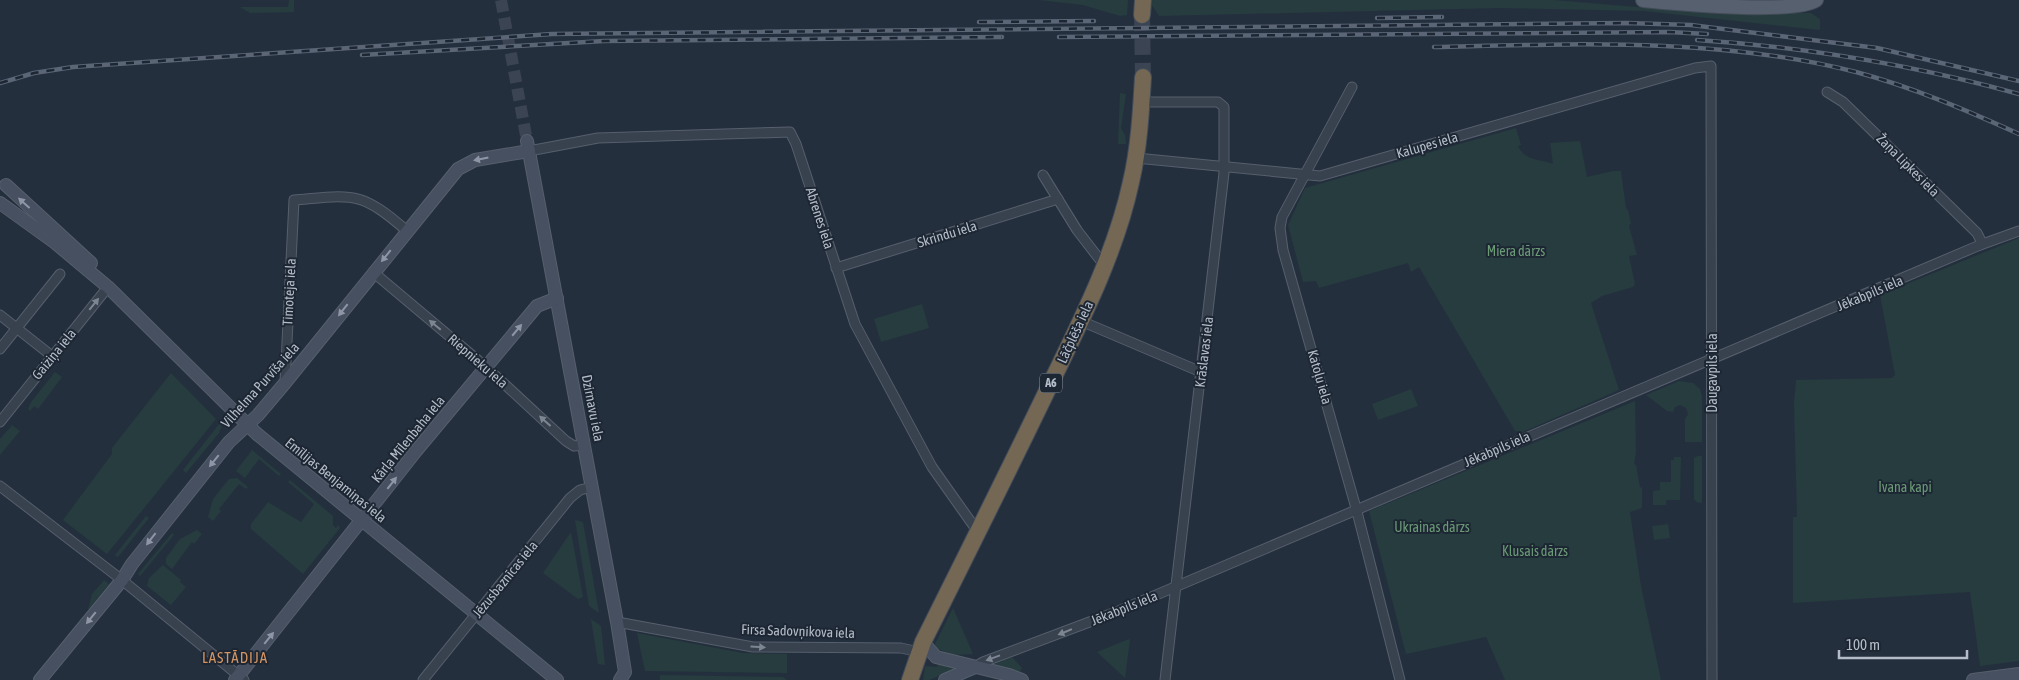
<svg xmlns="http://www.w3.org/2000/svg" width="2019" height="680" viewBox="0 0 2019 680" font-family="'Asap Condensed',sans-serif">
<rect width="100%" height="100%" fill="#242f3e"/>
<g fill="#263c3f">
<path d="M289,0H294V12L250,13L240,7H288Z"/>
<path d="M1039,0H1128L1127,15L1120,16L1083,5Z"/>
<path d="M1152,0H1554L1697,12L1811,13L1820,19V30L1644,11L1498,8L1159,16L1151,4Z"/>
<path d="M1120,93L1126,94L1121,128L1125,135L1126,144H1118Z"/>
<path d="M1516,128L1521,145L1518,146C1527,163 1539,158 1553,164L1550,143L1580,141L1587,177L1613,171H1621L1626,208L1628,210L1631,223L1629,226L1637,255L1629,256L1635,284L1633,287L1602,296L1591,303L1619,390L1523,432L1515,431L1419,267L1411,272L1408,263L1319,288L1316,281L1303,282L1288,225L1305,188Z"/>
<path d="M2019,238V661L1980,666L1970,592L1793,603V517H1797L1794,404L1796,380L1892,378L1895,375L1880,295Z"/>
<path d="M922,304L929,328L881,342L874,319Z"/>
<path d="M55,372L62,377L38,409L34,406L30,411L28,409L31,402Z"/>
<path d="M171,373L216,419L107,554L63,520L112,454V448Z"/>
<path d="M1679,381L1693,383L1700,389L1702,396V442H1685V419L1688,414L1686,408L1680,405L1675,407L1673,412L1667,411L1646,395Z"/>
<path d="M1411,389L1418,406L1378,420L1372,404Z"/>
<path d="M1635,401L1636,452L1634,464L1636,465L1640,487L1642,488V508L1630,512L1641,586L1661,680H1505L1486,637L1406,654L1369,511Z"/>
<path d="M220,423L222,425L219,433L186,473L183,470Z"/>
<path d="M12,425L20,431L0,455V439Z"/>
<path d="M252,450L281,474L279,476L259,459L245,478L236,471Z"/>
<path d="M1698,456H1702V503L1696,502L1694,499V458Z"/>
<path d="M1674,457H1681L1680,500H1666V505H1653V491L1660,490V482H1671V460H1674Z"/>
<path d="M237,478L248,487L246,489L239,484L219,509L221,511L213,521L208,517L213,499L229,479Z"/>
<path d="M290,480L333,516V525L336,528L338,525L340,528L303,574L251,529V524L268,502L301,522L314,504L288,482Z"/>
<path d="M146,516L149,518L118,557L115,555Z"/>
<path d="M575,520L583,522L599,613L589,606Z"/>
<path d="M1668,524L1670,538L1654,540L1652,526Z"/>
<path d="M197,530L202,534L194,544L192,542L172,569L166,564V558L180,539Z"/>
<path d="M571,532L583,597L578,599L543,573Z"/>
<path d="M172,533L174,535L140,576L138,574Z"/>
<path d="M163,565L181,580L180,582L186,587L171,605L147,586L149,578Z"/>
<path d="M104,580L109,584L88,610L92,594Z"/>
<path d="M953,608L973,654L952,655L936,648L935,644Z"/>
<path d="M591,619L601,626L605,665L598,664Z"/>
<path d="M637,633L743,653L787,654V673L645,671Z"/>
<path d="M1129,639L1130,640L1125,678L1097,652Z"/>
<path d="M1012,657L1022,668L1020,672L992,665Z"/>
<path d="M938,664L957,669L929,680H923L925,666L937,667Z"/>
<path d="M660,675L783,677L787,680H660Z"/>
</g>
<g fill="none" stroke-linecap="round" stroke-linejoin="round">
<path stroke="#3a4453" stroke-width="12" stroke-dasharray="12 6" stroke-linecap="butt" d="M501,0L527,141"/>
<path stroke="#3a4453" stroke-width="16" stroke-dasharray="16 8" stroke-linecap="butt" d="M1142,15L1143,77"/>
<g stroke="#565f6c" stroke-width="11">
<g id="street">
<path d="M1352,87L1282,217L1280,228L1283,250L1356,508L1400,680"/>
<path d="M1827,92L1843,102L1977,233L1981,241L1980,245"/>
<path d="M1141,102H1218L1224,107V173L1165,680"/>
<path d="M529,151L598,138L790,132L796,144L855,324L932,467L978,532"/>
<path d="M1136,158L1320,176L1695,68L1711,66L1712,680"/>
<path d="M1043,175L1077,230L1104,265"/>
<path d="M836,268L1058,199"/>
<path d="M373,272L486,367L566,441L574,446L584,445"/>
<path d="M0,315L52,356"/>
<path d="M1081,321L1201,372"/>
<path d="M0,349L60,274"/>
<path d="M285,383L294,200C353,195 360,190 407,231"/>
<path d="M0,422L108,287"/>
<path d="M0,486L122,580L244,680"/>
<path d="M617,622L753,647L901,648L919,652"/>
<path d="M975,667L983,662L1116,612L1980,245L2019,231"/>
<path d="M423,680L570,498L580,490L592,487"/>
</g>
</g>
<g stroke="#565f6c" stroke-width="14">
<g id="secondary">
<path d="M527,141L617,622L625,672L620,680"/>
<path d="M6,185L91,263"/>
<path d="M0,203L53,241L108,287L257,434L557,680"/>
<path d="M923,642L936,657L1009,675L1022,680"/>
<path d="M40,680L122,580L132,564L229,442L258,415L285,383L458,169L475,160L529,151"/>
<path d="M235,680L416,451L537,306L557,298"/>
<path d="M945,680L975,667"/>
<path d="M1973,680L2019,674"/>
</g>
</g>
<g stroke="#414a57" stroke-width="16">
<path id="primary" d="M1643,0C1674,3 1794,15 1816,0"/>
</g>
<g stroke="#434c59" stroke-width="18">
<g id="highway">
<path d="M1142,15L1143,0"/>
<path d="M910,680L923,642C964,560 1005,478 1045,395C1078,327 1115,256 1131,182C1139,148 1141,112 1143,77"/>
</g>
</g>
<use href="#street" stroke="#38414e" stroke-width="9"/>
<use href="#secondary" stroke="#465061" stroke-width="12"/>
<use href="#primary" stroke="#56606e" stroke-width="14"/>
<use href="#highway" stroke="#746855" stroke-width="16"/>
<g stroke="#5a6575" stroke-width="4.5">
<g id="rail">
<path d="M1377,18L1442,17"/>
<path d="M979,22L1094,21"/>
<path d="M1059,37L1669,32L1707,34"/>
<path d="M1697,40C1806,47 1913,65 2019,94"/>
<path d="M1434,47C1575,44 1718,37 1856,72C1912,87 1966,110 2019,134"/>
<path d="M362,55L604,41L1002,37"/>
<path d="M0,83L34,73L73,67L552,34L1626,23L1691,25L1877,48L2019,81"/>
</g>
</g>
<use href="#rail" stroke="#1d2633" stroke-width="2.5" stroke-dasharray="8" stroke-linecap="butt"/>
</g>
<defs><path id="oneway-solid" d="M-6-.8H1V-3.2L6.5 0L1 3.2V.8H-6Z" transform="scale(1.25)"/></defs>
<g fill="#8e96a5">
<use href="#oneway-solid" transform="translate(481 159) rotate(169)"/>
<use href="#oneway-solid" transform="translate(24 203) rotate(-138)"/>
<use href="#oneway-solid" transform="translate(386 256) rotate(129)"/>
<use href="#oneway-solid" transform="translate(343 310) rotate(128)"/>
<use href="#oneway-solid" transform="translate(517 330) rotate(-50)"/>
<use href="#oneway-solid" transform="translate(214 461) rotate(129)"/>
<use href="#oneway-solid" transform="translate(392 483) rotate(-52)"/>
<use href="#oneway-solid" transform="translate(151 539) rotate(128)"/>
<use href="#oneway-solid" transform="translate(91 618) rotate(129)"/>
<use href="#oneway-solid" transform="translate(269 638) rotate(-51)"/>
</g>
<g fill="#7c8592">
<use href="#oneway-solid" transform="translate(94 304) rotate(-51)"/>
<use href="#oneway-solid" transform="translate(435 325) rotate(-140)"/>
<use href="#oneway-solid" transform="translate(545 421) rotate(-138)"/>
<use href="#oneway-solid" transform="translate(1065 632) rotate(158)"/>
<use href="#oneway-solid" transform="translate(758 647) rotate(4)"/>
<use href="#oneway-solid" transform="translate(993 658) rotate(160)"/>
</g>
<g text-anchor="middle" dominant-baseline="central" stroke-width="4" stroke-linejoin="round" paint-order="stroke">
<rect fill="#1d2633" stroke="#878f9c" stroke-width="1" x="1040" y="373.5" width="22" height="19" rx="4"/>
<g font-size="12" font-weight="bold" fill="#b4bcc9">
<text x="1051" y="383">A6</text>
</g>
<g font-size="14" fill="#b4bcc9" stroke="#1d2633">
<text transform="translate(1427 145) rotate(-16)">Kalupes iela</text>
<text transform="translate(1908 165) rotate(45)">Žaņa Lipkes iela</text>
<text transform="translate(820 218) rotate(72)">Abrenes iela</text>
<text transform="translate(947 234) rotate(-17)">Skrindu iela</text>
<text transform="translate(289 292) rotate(-87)">Timoteja iela</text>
<text transform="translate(1870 293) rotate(-23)">Jēkabpils iela</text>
<text transform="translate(1075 332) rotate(-65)">Lāčplēša iela</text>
<text transform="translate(1204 352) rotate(-83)">Krāslavas iela</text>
<text transform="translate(54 354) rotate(-51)">Gaiziņa iela</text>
<text transform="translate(478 361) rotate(41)">Riepnieku iela</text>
<text transform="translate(1712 373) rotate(-90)">Daugavpils iela</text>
<text transform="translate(1320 377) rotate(74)">Katoļu iela</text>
<text transform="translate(260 385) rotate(-48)">Vilhelma Purvīša iela</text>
<text transform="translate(593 408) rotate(79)">Dzirnavu iela</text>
<text transform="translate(408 439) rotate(-51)">Kārļa Mīlenbaha iela</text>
<text transform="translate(1497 449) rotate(-23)">Jēkabpils iela</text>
<text transform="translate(336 480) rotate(39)">Emīlijas Benjamiņas iela</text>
<text transform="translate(505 579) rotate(-51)">Jēzusbaznīcas iela</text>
<text transform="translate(1124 608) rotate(-22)">Jēkabpils iela</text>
<text transform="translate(798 631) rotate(2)">Firsa Sadovņikova iela</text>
</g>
<g font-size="14" fill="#6b9a76" stroke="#1d2633">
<text x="1516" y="251">Miera dārzs</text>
<text x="1905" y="487">Ivana kapi</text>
<text x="1432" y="527">Ukrainas dārzs</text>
<text x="1535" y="551">Klusais dārzs</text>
</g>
<g font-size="15" letter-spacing="1" fill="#d59563" stroke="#1d2633">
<text x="235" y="657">LASTĀDIJA</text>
</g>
</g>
<path d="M1839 650v8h128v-8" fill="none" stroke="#b4bcc9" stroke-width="2.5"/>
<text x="1846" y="650" font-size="15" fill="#b4bcc9" stroke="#1d2633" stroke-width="4" paint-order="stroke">100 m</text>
</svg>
